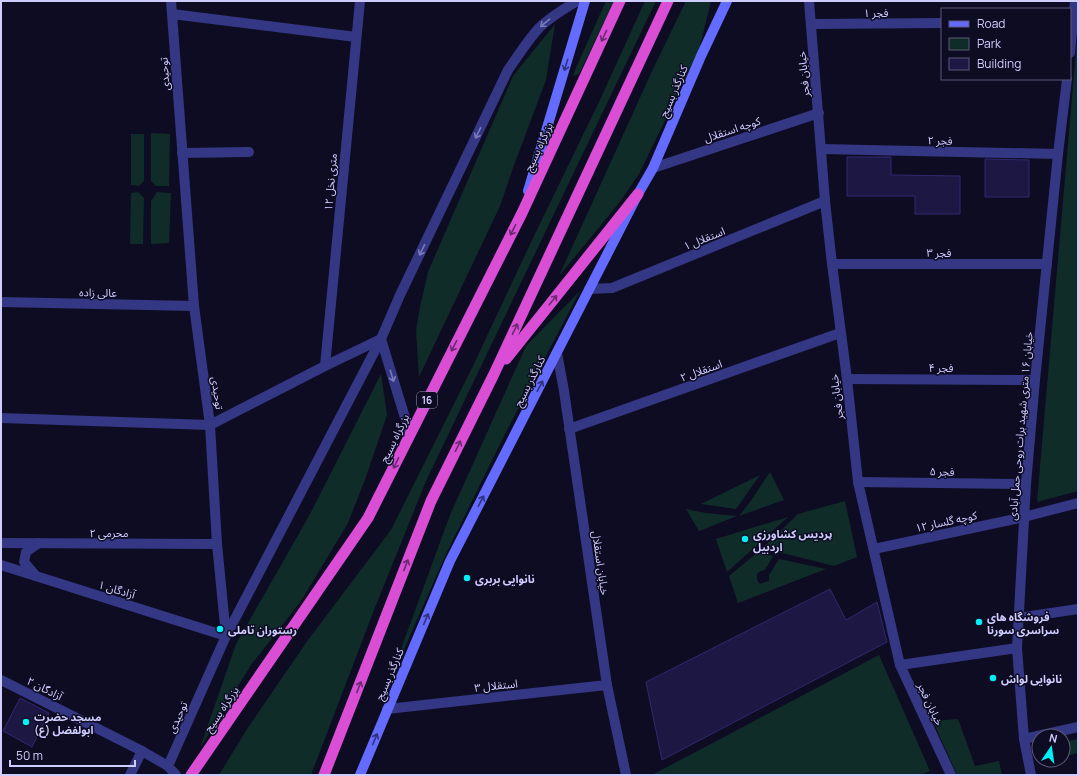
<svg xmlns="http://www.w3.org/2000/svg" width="1079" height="776" viewBox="0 0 1079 776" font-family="Manrope,'Noto Sans Arabic',sans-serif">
<rect width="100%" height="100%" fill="#0e0c22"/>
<g fill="#0f2c29">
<path d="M606,1H614L579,74L573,76L575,70Z"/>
<path d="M645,1H656L426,481L374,610L311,775H219L247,729L308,640L391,530L472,368L533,238L599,102Z"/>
<path d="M686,1H711L699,50L639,174L619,203L559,276L653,69Z"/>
<path d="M555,24L546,80L513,168L500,206L419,377L416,330L420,307L428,272L513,76Z"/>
<path d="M1078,28V491L1037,502Z"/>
<path d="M151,133L170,134L169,186H156L151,181Z"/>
<path d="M131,134H144V181L139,186L131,185Z"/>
<path d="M138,192L144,198L143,244H130L131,193Z"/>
<path d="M157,192L171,193L169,243L151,244V201Z"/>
<path d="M580,291L505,434L447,552L386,690L450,515L526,346Z"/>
<path d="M381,374L387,415L366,477L348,523L301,601L251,665L200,748L236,644L310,514Z"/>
<path d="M770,472L784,500L739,516L750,502Z"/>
<path d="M760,475L736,509L701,504Z"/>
<path d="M845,501L857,557L834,566L763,548L798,514Z"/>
<path d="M686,509L706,513L737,516L699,531Z"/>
<path d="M788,517L727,572L716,539Z"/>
<path d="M758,552L773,556L765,570L761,571L757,574V580L760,584L769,581V575L779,559L826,569L738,603L729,576Z"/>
<path d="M879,655L930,771L921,775H652Z"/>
<path d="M958,719L975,766L999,761L1002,775H957L933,721Z"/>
<path d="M1078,739V753L1063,757V742Z"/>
</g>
<g fill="#1d1744" stroke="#312871">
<path d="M847,157H891V175L960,176V214H915V196H847Z"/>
<path d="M985,159L1029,160V197H985Z"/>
<path d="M830,589L846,620L877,602L887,642L662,760L646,682Z"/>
<path d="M20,698L49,713L32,747L3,731Z"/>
</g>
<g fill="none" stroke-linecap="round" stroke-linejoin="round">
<g stroke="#343784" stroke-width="10">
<path d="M171,1L194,306L210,425L217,544L226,636L168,766L176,775"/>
<path d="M809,1L825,201L832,264L847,379L858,482L900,665L951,775"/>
<path d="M172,14L356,37"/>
<path d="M811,24L942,23"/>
<path d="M821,149L1058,154"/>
<path d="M182,153L249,152"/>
<path d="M653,168L819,113"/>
<path d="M832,264H1047"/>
<path d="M589,289L612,288L825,201"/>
<path d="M1,302L194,306"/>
<path d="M381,339L410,434"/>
<path d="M557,353L564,391L607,685L626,775"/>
<path d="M325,366L360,1"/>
<path d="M847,379L1035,380"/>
<path d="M1,418L210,425L325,366L381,339"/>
<path d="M569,429L840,333"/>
<path d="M858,482L1026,484"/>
<path d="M1,543L217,544"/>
<path d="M874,549L1024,517L1078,503"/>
<path d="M1,565L226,636L381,339L400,295L508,70C518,56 527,41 539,28C550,17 564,9 577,1"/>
<path d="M36,576L24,562L26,552L39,543"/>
<path d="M1018,618L1078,609"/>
<path d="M900,665L1017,648"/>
<path d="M1,680L142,751"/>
<path d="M387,709L607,685"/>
<path d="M1024,739L1078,727"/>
<path d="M130,775L142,751L168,766"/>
</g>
<g stroke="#343784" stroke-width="10">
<path d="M1070,53L1075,1"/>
<path d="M1031,775L1024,739L1017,648L1026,484L1035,380L1058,154L1067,79"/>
</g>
<g stroke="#646bff" stroke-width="10">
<path d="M528,191L585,1"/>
<path d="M360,775L450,561L638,194L653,168L701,56L727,1"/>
</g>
<g stroke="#da4ed6" stroke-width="11">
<path d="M506,359L638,194"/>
<path d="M191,775L368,518L522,213L620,1"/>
<path d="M324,775L431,501L494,374L668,1"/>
</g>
</g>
<defs><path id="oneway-shaft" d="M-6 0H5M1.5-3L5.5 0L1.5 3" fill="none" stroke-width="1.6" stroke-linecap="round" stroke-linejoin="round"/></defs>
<g stroke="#7a7abb">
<use href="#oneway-shaft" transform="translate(545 23) rotate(141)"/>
<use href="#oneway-shaft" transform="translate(478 133) rotate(116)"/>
<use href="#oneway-shaft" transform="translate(422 250) rotate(116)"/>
<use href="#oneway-shaft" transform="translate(392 376) rotate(73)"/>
</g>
<g stroke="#6a2a73">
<use href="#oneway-shaft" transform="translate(604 36) rotate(115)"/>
<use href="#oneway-shaft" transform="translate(513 230) rotate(117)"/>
<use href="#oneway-shaft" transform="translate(553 300) rotate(-51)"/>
<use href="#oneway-shaft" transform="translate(515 329) rotate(-65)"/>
<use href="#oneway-shaft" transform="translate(454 346) rotate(117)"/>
<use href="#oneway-shaft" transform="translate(458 446) rotate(-64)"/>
<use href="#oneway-shaft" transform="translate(396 463) rotate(116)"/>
<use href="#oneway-shaft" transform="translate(406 565) rotate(-69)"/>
<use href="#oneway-shaft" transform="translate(359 687) rotate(-69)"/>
</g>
<g stroke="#30327a">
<use href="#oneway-shaft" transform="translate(566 65) rotate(107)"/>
<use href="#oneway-shaft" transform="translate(540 386) rotate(-63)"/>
<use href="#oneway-shaft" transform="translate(481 501) rotate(-63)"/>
<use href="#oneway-shaft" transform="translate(426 619) rotate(-67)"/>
<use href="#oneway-shaft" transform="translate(375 739) rotate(-68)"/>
</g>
<g fill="#00f0f8" stroke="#0e0c22" stroke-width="1.5">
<circle cx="745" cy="539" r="4"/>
<circle cx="467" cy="578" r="4"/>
<circle cx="979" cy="622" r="4"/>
<circle cx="220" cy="629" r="4"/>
<circle cx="993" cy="678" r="4"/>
<circle cx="26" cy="722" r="4"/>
</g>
<g text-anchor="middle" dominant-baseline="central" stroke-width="3" stroke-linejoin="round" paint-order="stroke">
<rect fill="#0e0c22" stroke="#9593bd" stroke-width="1" x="417" y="392" width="20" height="16" rx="3"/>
<g font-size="10" font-weight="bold" fill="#cfcdff">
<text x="427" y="400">16</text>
</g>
<g font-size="11" fill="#cfcdff" stroke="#0e0c22">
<text x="876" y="12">فجر ۱</text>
<text transform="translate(164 74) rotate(-94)">توحیدی</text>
<text transform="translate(803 74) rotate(-95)">خیابان فجر</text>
<text transform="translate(673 91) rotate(-67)">کنارگذر بسیج</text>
<text transform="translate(732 129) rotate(-18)">کوچه استقلال</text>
<text transform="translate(940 140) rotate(1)">فجر ۲</text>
<text transform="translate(538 147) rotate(-65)">بزرگراه بسیج</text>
<text transform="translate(330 182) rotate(-85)">۱۲ متری نخل</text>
<text transform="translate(704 238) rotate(-22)">استقلال ۱</text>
<text x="939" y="252">فجر ۳</text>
<text transform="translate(98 292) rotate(1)">عالی زاده</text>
<text x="941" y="367">فجر ۴</text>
<text transform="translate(701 370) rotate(-20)">استقلال ۲</text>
<text transform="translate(529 381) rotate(-63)">کنارگذر بسیج</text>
<text transform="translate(218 393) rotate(82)">توحیدی</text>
<text transform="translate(836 397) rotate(-97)">خیابان فجر</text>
<text transform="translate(1020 426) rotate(-85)">خیابان ۱۶ متری شهید برات روحی حمل آبادی</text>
<text transform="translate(394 438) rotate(-64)">بزرگراه بسیج</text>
<text transform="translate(942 471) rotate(1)">فجر ۵</text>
<text transform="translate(946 521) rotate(-12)">کوچه گلسار ۱۲</text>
<text x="109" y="532">محرمی ۲</text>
<text transform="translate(601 563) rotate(82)">خیابان استقلال</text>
<text transform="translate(117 589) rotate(17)">آزادگان ۱</text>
<text transform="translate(389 674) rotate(-67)">کنارگذر بسیج</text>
<text transform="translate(496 685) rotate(-6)">استقلال ۳</text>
<text transform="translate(45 688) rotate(27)">آزادگان ۲</text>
<text transform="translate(931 704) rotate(65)">خیابان فجر</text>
<text transform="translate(221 709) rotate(-56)">بزرگراه بسیج</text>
<text transform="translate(177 717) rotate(-66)">توحیدی</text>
</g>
<g font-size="11" font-weight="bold" fill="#cfcdff" stroke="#0e0c22" text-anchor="start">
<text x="753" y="533">پردیس کشاورزی<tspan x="753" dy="13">اردبیل</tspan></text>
<text x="475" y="578">نانوایی بربری</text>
<text x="987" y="616">فروشگاه های<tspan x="987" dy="13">سراسری سورنا</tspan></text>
<text x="228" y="629">رستوران تاملی</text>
<text x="1001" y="678">نانوایی لواش</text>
<text x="34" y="716">مسجد حضرت<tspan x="34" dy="13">ابولفضل (ع)</tspan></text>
</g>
</g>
<rect width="1079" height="776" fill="none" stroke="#cfcdff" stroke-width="4"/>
<rect x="941" y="8" width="130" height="72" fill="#0e0c22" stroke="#5b597a"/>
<rect x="949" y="21" width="20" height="6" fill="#646bff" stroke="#5b597a"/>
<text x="977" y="28" font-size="12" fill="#cfcdff">Road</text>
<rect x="949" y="38" width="20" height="12" fill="#0f2c29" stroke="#5b597a"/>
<text x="977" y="48" font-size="12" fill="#cfcdff">Park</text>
<rect x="949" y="58" width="20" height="12" fill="#1d1744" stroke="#5b597a"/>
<text x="977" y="68" font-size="12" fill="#cfcdff">Building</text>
<g transform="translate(1051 748) rotate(13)"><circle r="19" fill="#0e0c22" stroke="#5b597a"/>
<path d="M0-3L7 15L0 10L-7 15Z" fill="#00f0f8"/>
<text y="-6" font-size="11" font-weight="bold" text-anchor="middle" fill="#cfcdff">N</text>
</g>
<path d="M10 760v6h125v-6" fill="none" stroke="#cfcdff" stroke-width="2"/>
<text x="16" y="760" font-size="12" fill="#cfcdff" stroke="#0e0c22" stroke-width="3" paint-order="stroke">50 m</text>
</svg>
